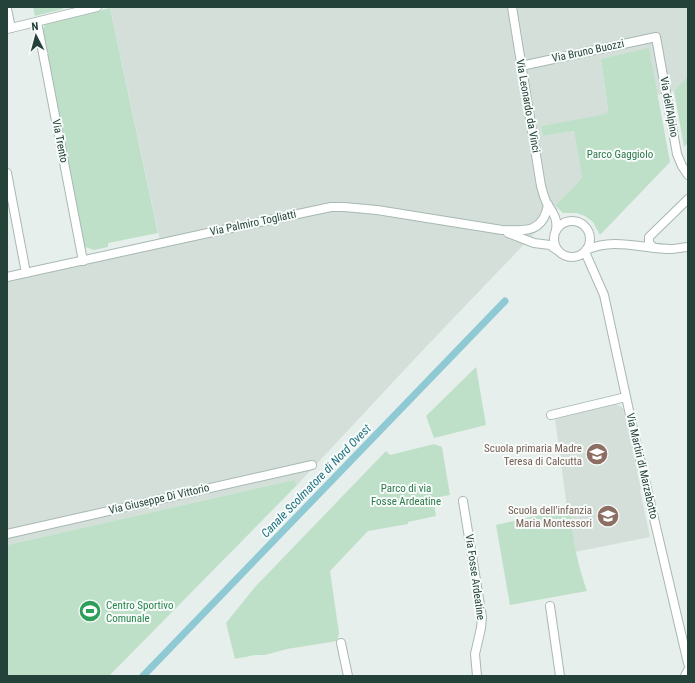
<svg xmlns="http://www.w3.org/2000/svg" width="695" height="683" viewBox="0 0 695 683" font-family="'Roboto Condensed',sans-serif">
<rect width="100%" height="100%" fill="#e6efeb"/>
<g fill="#d4dfda">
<path d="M110,7H688V76L674,91L657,95L649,49L601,59L608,111L606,115L541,126L543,136L574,131L582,178L555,205L558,209L422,351L297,485L294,480L7,545V280L161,245Z"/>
<path d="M616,404L623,408L641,489L640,490L650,537L575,552L571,525L570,508H567L555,419Z"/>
</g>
<g fill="#bfe0c8">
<path d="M33,7H63V9L35,16Z"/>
<path d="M110,8L158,233L108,243V247L94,250L85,247L42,32L45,24Z"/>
<path d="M649,48L670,162L600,235L593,222L585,216L577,213H563L555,205L582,178L574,131L543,136L541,126L606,114L608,110L601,59Z"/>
<path d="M688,76V143L684,147L674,91Z"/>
<path d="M476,367L486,425L434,438L426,416Z"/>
<path d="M434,444L442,447L450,495L433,498L436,516L408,522V524L368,531L330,571L339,633L337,641L287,649L265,655H255L235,659L226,623L255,587L386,451L390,455Z"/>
<path d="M294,480L297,485L109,676H7V545Z"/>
<path d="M570,508C572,537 577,563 587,591L510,605L496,525Z"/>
</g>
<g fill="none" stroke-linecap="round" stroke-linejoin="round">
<path stroke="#8ec9d4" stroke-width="7" d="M143,676L505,301"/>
<g stroke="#a8b8b2" stroke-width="10">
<g id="minor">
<path d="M512,7L541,186C543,192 544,199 548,205C553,213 558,219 556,230"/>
<path d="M7,9L11,28"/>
<path d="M37,22L83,261"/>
<path d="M7,29L97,7"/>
<path d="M521,66L656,37L677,154L682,166L688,175"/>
<path d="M7,173L26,273"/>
<circle cx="572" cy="239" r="18"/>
<path d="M508,233L534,243L550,245L557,250"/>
<path d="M654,248L649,243V237L688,199"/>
<path d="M586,250C614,237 643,249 672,249C678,249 683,247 688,247"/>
<path d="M585,252L604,295L633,429L688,663"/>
<path d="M7,277L208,233L331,207H344L377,210L502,230C525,231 543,233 548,205"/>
<path d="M551,415L626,397"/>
<path d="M463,501L482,617L481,628L475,654L477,676"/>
<path d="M7,534L312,465"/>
<path d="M550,606L560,676"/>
<path d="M341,643L348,676"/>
<path d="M685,676L688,670"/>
</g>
</g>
<use href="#minor" stroke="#fff" stroke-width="8"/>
</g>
<defs>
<g id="school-disc" transform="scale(1.15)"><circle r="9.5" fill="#8d6e63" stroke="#f7fbf9"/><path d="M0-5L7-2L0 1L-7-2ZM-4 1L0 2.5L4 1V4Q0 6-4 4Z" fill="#fff"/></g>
<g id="stadium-disc" transform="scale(1.15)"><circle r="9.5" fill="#2e9e5b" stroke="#f7fbf9"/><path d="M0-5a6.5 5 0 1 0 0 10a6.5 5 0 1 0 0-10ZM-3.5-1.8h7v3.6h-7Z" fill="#fff"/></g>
</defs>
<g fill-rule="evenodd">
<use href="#school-disc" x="597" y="454"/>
<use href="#school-disc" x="608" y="516"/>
<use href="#stadium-disc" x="90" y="611"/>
</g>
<g text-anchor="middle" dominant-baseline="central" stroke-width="4" stroke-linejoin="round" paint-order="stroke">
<g font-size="11" fill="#24423a" stroke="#f7fbf9">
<text transform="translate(588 51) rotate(-12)">Via Bruno Buozzi</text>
<text transform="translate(528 106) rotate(80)">Via Leonardo da Vinci</text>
<text transform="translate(669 107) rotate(80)">Via dell'Alpino</text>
<text transform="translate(60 141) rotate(79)">Via Trento</text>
<text transform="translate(253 223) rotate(-12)">Via Palmiro Togliatti</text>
<text transform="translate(642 466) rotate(77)">Via Martiri di Marzabotto</text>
<text transform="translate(159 499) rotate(-13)">Via Giuseppe Di Vittorio</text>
<text transform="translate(475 577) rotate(82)">Via Fosse Ardeatine</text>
</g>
<g font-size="11" fill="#2d7a4b" stroke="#f7fbf9">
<text x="620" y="154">Parco Gaggiolo</text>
<text x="406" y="488">Parco di via<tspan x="406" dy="13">Fosse Ardeatine</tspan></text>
</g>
<g font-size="11" fill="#785e54" stroke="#f7fbf9" text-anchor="end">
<text x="582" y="448">Scuola primaria Madre<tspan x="582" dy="13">Teresa di Calcutta</tspan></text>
<text x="592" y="510">Scuola dell'infanzia<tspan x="592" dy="13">Maria Montessori</tspan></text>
</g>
<g font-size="11" fill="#27864d" stroke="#f7fbf9" text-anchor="start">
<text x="106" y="605">Centro Sportivo<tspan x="106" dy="13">Comunale</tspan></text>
</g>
<g font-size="12" font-style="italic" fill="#1c6f80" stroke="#f7fbf9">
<text transform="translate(316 481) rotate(-46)">Canale Scolmatore di Nord Ovest</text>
</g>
</g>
<rect width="695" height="683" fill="none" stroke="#24423a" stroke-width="16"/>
<g transform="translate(36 36) rotate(354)" stroke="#f7fbf9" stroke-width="3" paint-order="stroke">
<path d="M0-3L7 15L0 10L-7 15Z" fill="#24423a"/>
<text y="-6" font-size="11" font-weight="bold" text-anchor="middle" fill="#24423a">N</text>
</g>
</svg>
